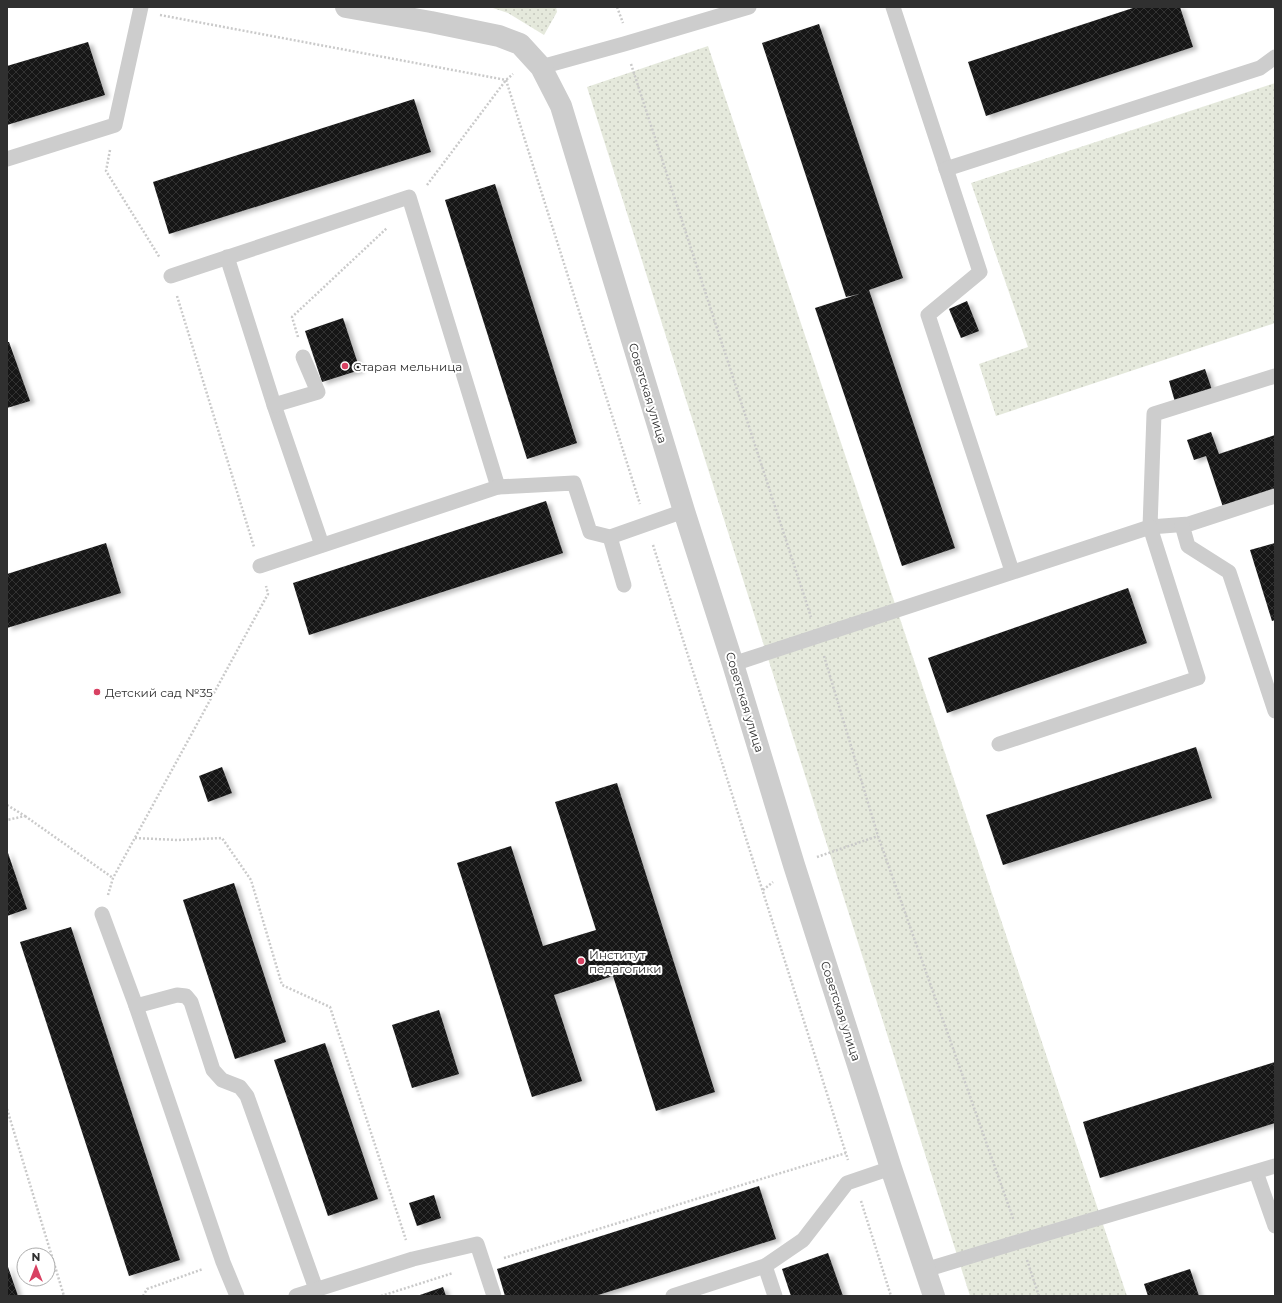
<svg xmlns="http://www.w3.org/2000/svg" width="1282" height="1303" viewBox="0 0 1282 1303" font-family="Montserrat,sans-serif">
<defs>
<pattern id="park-dots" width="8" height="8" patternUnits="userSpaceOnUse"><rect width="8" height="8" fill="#e5e9dc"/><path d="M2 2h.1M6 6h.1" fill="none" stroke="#c5c8bd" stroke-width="1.8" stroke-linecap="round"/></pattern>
<pattern id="building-cross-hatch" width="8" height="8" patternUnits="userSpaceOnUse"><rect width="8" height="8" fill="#171717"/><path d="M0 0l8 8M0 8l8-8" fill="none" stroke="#303030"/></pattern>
<filter id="shadow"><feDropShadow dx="4.5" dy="2.5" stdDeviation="2" flood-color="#0004"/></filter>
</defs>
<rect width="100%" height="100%" fill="#fff"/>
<g fill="url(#park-dots)">
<path d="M490,7H556L557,12L544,35L508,13Z"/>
<path d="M708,46L1127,1296H970L587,87Z"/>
<path d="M1275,83V323L996,416L979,364L1028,347L971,183Z"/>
</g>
<g fill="url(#building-cross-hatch)" filter="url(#shadow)">
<path d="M1136,7H1180L1193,47L986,116L968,62Z"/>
<path d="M819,24L903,278L869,290L955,548L902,566L815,308L859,294L846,297L762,43Z"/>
<path d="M88,42L105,95L7,125V66Z"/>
<path d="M414,99L431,152L169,234L153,182Z"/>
<path d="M495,184L577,443L527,459L445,200Z"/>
<path d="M967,301L979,331L961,338L949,309Z"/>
<path d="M343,318L360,370L322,382L305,331Z"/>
<path d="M7,342H9L30,401L7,408Z"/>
<path d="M1205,369L1212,390L1175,402L1169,381Z"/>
<path d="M1211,432L1219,454L1275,435V489L1223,507L1206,456L1194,460L1187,440Z"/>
<path d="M546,501L563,553L309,635L293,583Z"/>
<path d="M106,543L121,593L7,628V574Z"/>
<path d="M1275,543V620L1272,621L1250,550Z"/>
<path d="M1128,588L1147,643L947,713L928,658Z"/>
<path d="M1196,747L1212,798L1003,865L986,815Z"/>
<path d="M222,767L232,793L208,802L199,776Z"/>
<path d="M617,783L715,1092L656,1111L613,976L554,995L582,1081L532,1097L457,863L511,846L543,946L596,930L555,802Z"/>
<path d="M7,850L27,909L7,916Z"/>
<path d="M234,883L286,1042L235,1059L183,900Z"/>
<path d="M71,927L180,1260L129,1276L20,942Z"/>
<path d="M439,1010L459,1074L412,1088L392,1025Z"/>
<path d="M325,1043L378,1199L328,1216L274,1060Z"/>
<path d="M1275,1062V1123L1100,1178L1083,1122Z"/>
<path d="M759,1186L776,1239L595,1296H505L497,1269Z"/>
<path d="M434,1195L441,1218L417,1226L409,1203Z"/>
<path d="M828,1253L843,1296H791L782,1269Z"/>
<path d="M7,1264L18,1296H7Z"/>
<path d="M1190,1269L1199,1296H1148L1144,1284Z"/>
<path d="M443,1287L446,1296H417Z"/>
</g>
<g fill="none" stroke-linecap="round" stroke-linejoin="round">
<g stroke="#cacaca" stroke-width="2.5" stroke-dasharray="2 2" stroke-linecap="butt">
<path d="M617,7L623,23"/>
<path d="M1274,7L1275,11"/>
<path d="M160,15L506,80L640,504"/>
<path d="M631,64L811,617"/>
<path d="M110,150L106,171L160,258"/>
<path d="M427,185L506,80L513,74"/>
<path d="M177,296L254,547"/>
<path d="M298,337L292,317L387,228"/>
<path d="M653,545L848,1160"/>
<path d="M824,656L878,836L1014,1221"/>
<path d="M7,805L25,816L7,820"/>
<path d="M25,816L113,878"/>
<path d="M135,838L177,840L222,838L251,880L282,985L330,1007L406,1240"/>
<path d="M817,857L878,836"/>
<path d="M763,890L773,882"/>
<path d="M108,895L113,878L268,594L266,586"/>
<path d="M7,1109L64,1296"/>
<path d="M861,1201L891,1296"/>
<path d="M504,1258L846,1153"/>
<path d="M1027,1260L1039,1296"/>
<path d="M143,1296L147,1289L203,1269"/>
<path d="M381,1296L453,1273"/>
</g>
<g stroke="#cdcdcd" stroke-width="15">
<path d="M893,7L980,272L928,315L1012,571"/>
<path d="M541,67L624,44L749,7"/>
<path d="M7,159L115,125L141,7"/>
<path d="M946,169L1260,68L1275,57"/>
<path d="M227,257L274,405L322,545"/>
<path d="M171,276L409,197L498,487"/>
<path d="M1275,376L1154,414L1150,527L1189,524L1275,496"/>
<path d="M274,405L318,392L303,357"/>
<path d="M1182,525L1188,546L1229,572L1275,711"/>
<path d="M610,537L624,585"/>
<path d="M260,566L498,487L574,483L590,532L610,537L684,511"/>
<path d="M733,664L1150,527L1198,678L999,744"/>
<path d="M102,914L136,1006L223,1262L237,1296"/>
<path d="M136,1006L177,995L186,996L191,1002L213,1070L222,1080L240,1087L247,1096L316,1289"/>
<path d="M1256,1172L1275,1226"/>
<path d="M765,1266L775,1296"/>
<path d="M925,1270L1021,1241L1275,1166"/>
<path d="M296,1296L413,1259L477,1244L494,1296"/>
<path d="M673,1296L765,1266L803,1240L847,1183L891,1168"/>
</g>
<path stroke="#cdcdcd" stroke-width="22" d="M346,7L431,22L499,36L520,44L541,67L561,106L684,511L733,664L794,865L891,1168L934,1296"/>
</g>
<g fill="#d84162" stroke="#fff" stroke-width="1.5">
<circle cx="345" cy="366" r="4"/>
<circle cx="97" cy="692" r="4"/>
<circle cx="581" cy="961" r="4"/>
</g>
<g text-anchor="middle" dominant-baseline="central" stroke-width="4" stroke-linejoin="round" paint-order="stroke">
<g font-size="12" fill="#303030" stroke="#fff" text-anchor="start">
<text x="353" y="366">Старая мельница</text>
<text x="105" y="692">Детский сад №35</text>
<text x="589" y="954">Институт<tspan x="589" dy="14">педагогики</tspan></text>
</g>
<g font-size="12" fill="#303030" stroke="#fff">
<text transform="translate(648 393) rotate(73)">Советская улица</text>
<text transform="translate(745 702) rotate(73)">Советская улица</text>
<text transform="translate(841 1011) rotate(72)">Советская улица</text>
</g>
</g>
<rect width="1282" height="1303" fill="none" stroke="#303030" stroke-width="16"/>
<g transform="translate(36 1267)"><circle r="19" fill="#ffffff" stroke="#acacac"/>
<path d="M0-3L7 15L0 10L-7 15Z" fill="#d84162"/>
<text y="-6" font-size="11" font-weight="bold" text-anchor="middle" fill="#303030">N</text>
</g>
</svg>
